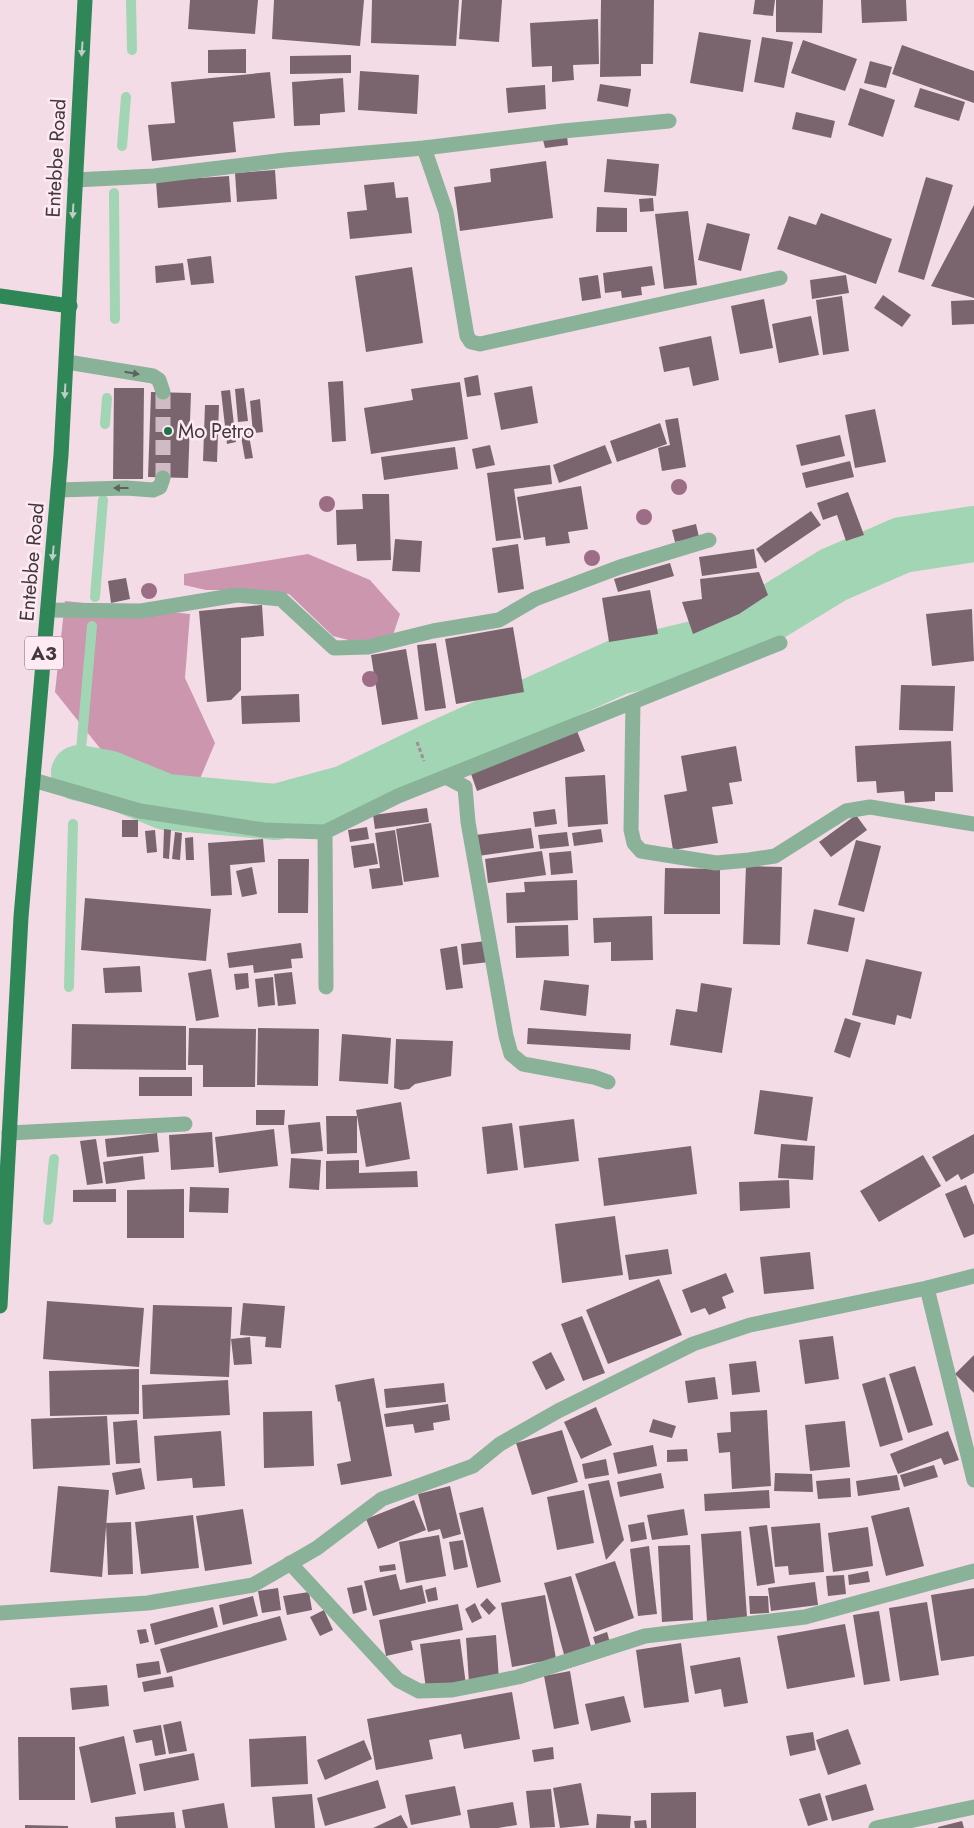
<svg xmlns="http://www.w3.org/2000/svg" width="974" height="1828" viewBox="0 0 974 1828" font-family="Jost,sans-serif">
<rect width="100%" height="100%" fill="#f4dce6"/>
<g fill="#cb96ae">
<path d="M308,554L370,580L400,614L393,635L360,643L333,636L289,594L224,590H206L184,585V574Z"/>
<path d="M65,601L190,614L185,678L215,743L194,793L159,794L115,767L55,692Z"/>
</g>
<g fill="none" stroke-linecap="round" stroke-linejoin="round">
<g stroke="#a1d5b4" stroke-width="10">
<path d="M131,0L132,50"/>
<path d="M122,146L126,97"/>
<path d="M114,193L115,319"/>
<path d="M105,424L107,398"/>
<path d="M95,597L103,500"/>
<path d="M79,773L92,626"/>
<path d="M69,987L73,824"/>
<path d="M48,1220L54,1159"/>
</g>
<path stroke="#a1d5b4" stroke-width="56" d="M79,773L107,778L166,802L276,812L346,793L437,749L618,667L707,646L756,622L833,575L902,545L974,534"/>
</g>
<g fill="#7a656e">
<path d="M190,0H258L255,34L188,29Z"/>
<path d="M274,0H364L360,46L272,39Z"/>
<path d="M372,0H459L456,46L371,43Z"/>
<path d="M462,0H502L499,42L459,39Z"/>
<path d="M601,0H654L653,64H641V76L600,77Z"/>
<path d="M755,0H775L773,16L753,14Z"/>
<path d="M776,0H823L822,33L776,32Z"/>
<path d="M861,0H906L907,21L862,23Z"/>
<path d="M598,19L599,64L573,65L574,80L552,82V66L532,67L530,23Z"/>
<path d="M699,32L751,40L743,92L690,83Z"/>
<path d="M762,37L793,42L784,88L754,82Z"/>
<path d="M803,40L857,59L845,91L791,73Z"/>
<path d="M902,45L974,71V103L892,74Z"/>
<path d="M246,49V73H208V50Z"/>
<path d="M351,55V73L290,74V56Z"/>
<path d="M870,61L892,67L886,88L864,83Z"/>
<path d="M360,71L419,75L417,114L358,110Z"/>
<path d="M270,72L275,118L233,122L236,152L152,161L148,125L175,123L171,82Z"/>
<path d="M343,78L345,112L320,114V125L294,126L292,82Z"/>
<path d="M600,84L631,89L628,107L597,101Z"/>
<path d="M545,85L546,109L508,113L506,88Z"/>
<path d="M860,88L895,100L883,137L848,125Z"/>
<path d="M920,88L965,102L959,121L914,107Z"/>
<path d="M796,112L835,121L831,138L792,129Z"/>
<path d="M567,136L568,145L545,148L543,140Z"/>
<path d="M607,159L659,164L656,196L604,192Z"/>
<path d="M546,161L553,218L460,231L454,187L491,182L490,169Z"/>
<path d="M275,170L277,199L237,202L235,173Z"/>
<path d="M229,176L231,202L158,208L156,181Z"/>
<path d="M926,177L953,185L924,280L898,272Z"/>
<path d="M394,182L396,198L408,197L412,233L350,239L347,212L367,210L364,185Z"/>
<path d="M653,198L654,211L640,212L639,199Z"/>
<path d="M974,205V298L931,286Z"/>
<path d="M597,207L627,208V232H596Z"/>
<path d="M688,211L697,285L664,289L655,214Z"/>
<path d="M821,213L892,239L876,284L777,249L789,216L816,225Z"/>
<path d="M707,223L750,234L741,271L698,260Z"/>
<path d="M211,256L214,283L191,285L187,259Z"/>
<path d="M183,263L185,280L156,283L155,266Z"/>
<path d="M652,266L655,285L641,287L642,295L622,298L621,291L605,293L603,273Z"/>
<path d="M412,267L423,343L366,352L355,276Z"/>
<path d="M598,275L601,298L582,301L579,278Z"/>
<path d="M846,275L849,293L812,299L810,280Z"/>
<path d="M883,295L911,315L902,327L874,308Z"/>
<path d="M842,296L849,351L823,355L816,300Z"/>
<path d="M764,299L773,348L740,354L731,306Z"/>
<path d="M974,300V324L952,325L951,301Z"/>
<path d="M811,316L819,355L779,363L772,324Z"/>
<path d="M711,336L719,380L693,386L689,367L664,372L659,347Z"/>
<path d="M478,375L481,395L467,397L464,378Z"/>
<path d="M343,381L346,441L332,442L328,382Z"/>
<path d="M460,382L468,439L371,454L364,408L413,400L411,389Z"/>
<path d="M532,386L538,423L501,430L494,393Z"/>
<path d="M114,388H144L143,479H113Z"/>
<path d="M244,388L248,421L238,422L235,389Z"/>
<path d="M230,390L236,442L227,444L221,391Z"/>
<path d="M151,392L191,393L188,478L148,477Z"/>
<path d="M260,399L263,432L253,433L250,401Z"/>
<path d="M205,405H219L217,462L203,461Z"/>
<path d="M875,409L886,462L855,468L845,415Z"/>
<path d="M678,418L686,467L662,471L658,448L670,445L665,420Z"/>
<path d="M660,423L667,444L617,462L610,441Z"/>
<path d="M248,430L253,458L245,459L240,431Z"/>
<path d="M840,435L845,456L801,466L796,445Z"/>
<path d="M490,445L495,465L476,469L472,449Z"/>
<path d="M605,445L612,463L559,483L553,465Z"/>
<path d="M455,447L458,469L384,480L381,457Z"/>
<path d="M850,461L854,477L806,488L802,473Z"/>
<path d="M550,465L552,484L514,489L521,538L496,541L487,473Z"/>
<path d="M581,486L588,529L568,532L570,543L546,546L545,537L524,540L517,497Z"/>
<path d="M848,492L864,535L846,541L837,515L823,520L817,503Z"/>
<path d="M362,494H389L391,560L357,561L356,544L337,545L336,510L363,509Z"/>
<path d="M811,511L821,525L765,563L756,549Z"/>
<path d="M696,524L699,537L675,542L672,530Z"/>
<path d="M395,539L422,541L420,572L392,571Z"/>
<path d="M518,544L524,589L498,593L492,548Z"/>
<path d="M754,549L757,568L702,576L699,557Z"/>
<path d="M670,563L674,576L618,592L614,579Z"/>
<path d="M759,572L768,595L739,614L693,634L682,602L702,599L700,579Z"/>
<path d="M126,578L130,599L111,603L108,581Z"/>
<path d="M650,590L658,634L609,642L602,598Z"/>
<path d="M262,605L264,636L241,638V690L231,700L207,702L199,611Z"/>
<path d="M972,609L974,661L932,666L926,614Z"/>
<path d="M513,627L524,692L456,704L445,639Z"/>
<path d="M436,643L446,708L425,711L417,645Z"/>
<path d="M406,649L418,719L382,725L371,655Z"/>
<path d="M901,685L955,686L953,731L899,730Z"/>
<path d="M299,694L300,722L242,724L241,696Z"/>
<path d="M577,731L585,751L477,791L470,771Z"/>
<path d="M951,741L953,792H935V801L905,803L904,791L877,793L876,781L857,782L855,746Z"/>
<path d="M736,746L742,781L729,783L733,804L712,807L718,843L673,850L664,795L687,791L681,756Z"/>
<path d="M605,775L608,824L568,827L565,777Z"/>
<path d="M427,808L429,822L375,829L373,815Z"/>
<path d="M555,809L557,824L535,827L533,812Z"/>
<path d="M856,815L867,830L831,857L819,842Z"/>
<rect x="122" y="820" width="16" height="17"/>
<path d="M431,823L439,877L404,882L396,829Z"/>
<path d="M367,827L369,839L350,842L348,830Z"/>
<path d="M531,828L534,848L478,856L475,835Z"/>
<path d="M164,829L171,830L169,859L163,858Z"/>
<path d="M601,829L603,842L574,846L572,833Z"/>
<path d="M155,830L157,852L147,853L145,831Z"/>
<path d="M395,830L403,885L372,889L369,869L380,868L375,833Z"/>
<path d="M175,832L182,833L180,860L172,859Z"/>
<path d="M567,832L569,846L540,849L538,835Z"/>
<path d="M193,837L194,860H186L185,838Z"/>
<path d="M263,839L265,862L230,865L232,895L211,896L208,843Z"/>
<path d="M856,840L881,846L864,912L838,905Z"/>
<path d="M374,843L378,864L354,868L351,846Z"/>
<path d="M542,851L546,875L488,883L485,859Z"/>
<path d="M571,851L573,873L551,875L549,853Z"/>
<path d="M278,859H309L308,913H278Z"/>
<path d="M746,866L782,867L780,945L743,944Z"/>
<path d="M252,867L257,894L242,897L236,871Z"/>
<path d="M665,868L720,869V914H664Z"/>
<path d="M577,880L578,920L507,923L506,893L525,892L524,882Z"/>
<path d="M85,898L211,909L206,961L81,950Z"/>
<path d="M814,909L855,918L848,952L807,944Z"/>
<path d="M652,916L653,960L611,961V942L594,943L593,918Z"/>
<path d="M568,925L569,956L516,958L515,926Z"/>
<path d="M486,941L489,962L463,965L461,944Z"/>
<path d="M301,943L303,958L291,959L292,968L254,973L253,965L229,968L227,953Z"/>
<path d="M457,946L463,988L446,990L440,949Z"/>
<path d="M866,959L922,972L911,1019L897,1015L895,1025L852,1015Z"/>
<path d="M140,966L142,992L105,993L103,968Z"/>
<path d="M211,969L219,1017L196,1021L188,973Z"/>
<path d="M292,972L296,1004L278,1006L274,974Z"/>
<path d="M248,973L249,988L236,990L234,974Z"/>
<path d="M273,977L275,1005L258,1007L255,979Z"/>
<path d="M544,980L589,985L586,1016L540,1010Z"/>
<path d="M701,983L732,988L722,1053L670,1045L676,1009L697,1012Z"/>
<path d="M845,1018L861,1023L850,1058L834,1052Z"/>
<path d="M72,1024L186,1026V1070L71,1069Z"/>
<path d="M189,1028L256,1029L255,1087H203V1065H188Z"/>
<path d="M258,1028L319,1029L318,1086L257,1085Z"/>
<path d="M528,1028L631,1034L630,1050L527,1044Z"/>
<path d="M342,1034L391,1038L388,1084L339,1081Z"/>
<path d="M396,1039L453,1041L451,1076L415,1084L409,1089L401,1090L394,1088Z"/>
<rect x="139" y="1077" width="53" height="19"/>
<path d="M760,1090L813,1097L807,1141L754,1134Z"/>
<path d="M401,1102L410,1159L366,1167L356,1110Z"/>
<path d="M256,1110H285L284,1125H256Z"/>
<path d="M326,1116H357V1153L327,1154Z"/>
<path d="M574,1119L579,1161L524,1168L519,1126Z"/>
<path d="M320,1122L323,1151L291,1154L288,1125Z"/>
<path d="M512,1123L518,1170L487,1174L482,1127Z"/>
<path d="M274,1129L278,1166L219,1173L215,1137Z"/>
<path d="M212,1132L214,1167L171,1170L169,1135Z"/>
<path d="M157,1133L159,1152L107,1157L105,1139Z"/>
<path d="M974,1134V1173L961,1180L958,1174L946,1182L932,1157Z"/>
<path d="M96,1139L103,1183L87,1185L80,1141Z"/>
<path d="M781,1144L815,1146L813,1180L778,1178Z"/>
<path d="M691,1146L697,1194L604,1206L598,1158Z"/>
<path d="M923,1155L941,1186L879,1222L860,1191Z"/>
<path d="M143,1156L145,1179L106,1184L103,1162Z"/>
<path d="M291,1158L321,1160L319,1190L289,1188Z"/>
<path d="M359,1160V1173L417,1171L418,1187L326,1189V1161Z"/>
<path d="M789,1180L790,1208L740,1211L739,1182Z"/>
<path d="M966,1185L974,1205V1234L964,1238L945,1194Z"/>
<path d="M190,1187L229,1188L228,1213L189,1212Z"/>
<path d="M116,1189V1202H73V1190Z"/>
<path d="M184,1189V1238H127V1190Z"/>
<path d="M615,1216L623,1275L562,1283L555,1224Z"/>
<path d="M668,1249L672,1274L629,1280L625,1255Z"/>
<path d="M810,1252L814,1289L764,1294L760,1257Z"/>
<path d="M726,1273L734,1292L722,1297L726,1308L709,1315L705,1308L691,1313L682,1290Z"/>
<path d="M659,1279L682,1335L608,1364L586,1310Z"/>
<path d="M47,1301L144,1308L139,1367L43,1359Z"/>
<path d="M243,1303L285,1306L281,1348L265,1347L266,1337L240,1335Z"/>
<path d="M153,1305L232,1307L229,1377L150,1374Z"/>
<path d="M582,1316L605,1373L583,1381L561,1324Z"/>
<path d="M833,1336L839,1379L805,1384L799,1340Z"/>
<path d="M250,1337L252,1364L234,1365L231,1339Z"/>
<path d="M551,1352L565,1380L546,1390L532,1362Z"/>
<path d="M974,1355V1393L955,1374Z"/>
<path d="M756,1361L760,1392L732,1395L729,1364Z"/>
<path d="M915,1366L933,1425L908,1433L889,1374Z"/>
<path d="M139,1369V1414L50,1416L49,1371Z"/>
<path d="M715,1377L718,1399L688,1403L685,1381Z"/>
<path d="M885,1377L903,1440L880,1447L862,1384Z"/>
<path d="M374,1378L392,1476L341,1485L337,1464L351,1461L340,1401L338,1402L335,1385Z"/>
<path d="M228,1380L230,1415L143,1419L142,1385Z"/>
<path d="M444,1383L446,1402L386,1408L384,1389Z"/>
<path d="M448,1404L450,1420L433,1423L434,1430L415,1433L413,1424L386,1427L384,1414Z"/>
<path d="M596,1407L612,1445L581,1459L564,1422Z"/>
<path d="M767,1410L771,1486L732,1489L730,1452L719,1453L717,1433L731,1432L730,1412Z"/>
<path d="M312,1411L314,1466L264,1468L263,1412Z"/>
<path d="M107,1416L110,1465L33,1469L31,1419Z"/>
<path d="M653,1419L676,1426L672,1438L649,1432Z"/>
<path d="M137,1420L140,1463L116,1464L113,1422Z"/>
<path d="M845,1421L850,1467L810,1471L805,1425Z"/>
<path d="M562,1430L578,1482L532,1495L516,1443Z"/>
<path d="M221,1431L225,1486L193,1488L192,1478L157,1481L154,1436Z"/>
<path d="M948,1431L959,1460L944,1465L941,1458L898,1474L890,1454Z"/>
<path d="M653,1445L657,1466L618,1474L613,1453Z"/>
<path d="M687,1449L688,1461L667,1462V1450Z"/>
<path d="M606,1459L609,1475L585,1479L582,1464Z"/>
<path d="M934,1465L938,1477L904,1487L900,1475Z"/>
<path d="M141,1468L145,1489L116,1495L112,1473Z"/>
<path d="M661,1473L664,1488L620,1497L617,1482Z"/>
<path d="M775,1473L812,1474L813,1492L774,1491Z"/>
<path d="M897,1475L900,1490L858,1496L856,1481Z"/>
<path d="M850,1478L851,1497L818,1499L816,1481Z"/>
<path d="M609,1480L624,1540L606,1560L588,1484Z"/>
<path d="M58,1486L109,1490L102,1577L50,1572Z"/>
<path d="M450,1486L461,1534L443,1539L440,1529L428,1532L418,1494Z"/>
<path d="M584,1490L594,1543L557,1550L547,1497Z"/>
<path d="M769,1490L770,1508L705,1511L704,1494Z"/>
<path d="M414,1500L426,1530L378,1549L366,1519Z"/>
<path d="M483,1507L501,1582L477,1588L459,1513Z"/>
<path d="M909,1507L924,1566L886,1576L871,1516Z"/>
<path d="M243,1509L252,1564L205,1571L196,1516Z"/>
<path d="M684,1509L688,1535L652,1540L647,1515Z"/>
<path d="M193,1515L199,1568L141,1574L135,1522Z"/>
<path d="M131,1522L133,1574L108,1575L106,1523Z"/>
<path d="M644,1522L647,1539L631,1542L628,1525Z"/>
<path d="M820,1523L824,1572L789,1575L788,1566L775,1567L771,1527Z"/>
<path d="M767,1525L775,1583L757,1586L749,1527Z"/>
<path d="M868,1527L873,1566L833,1572L828,1533Z"/>
<path d="M741,1531L747,1617L707,1621L701,1534Z"/>
<path d="M439,1535L446,1576L406,1583L399,1542Z"/>
<path d="M463,1540L468,1567L454,1570L449,1542Z"/>
<path d="M690,1545L693,1620L662,1622L658,1546Z"/>
<path d="M649,1546L657,1614L638,1616L630,1549Z"/>
<path d="M615,1561L634,1618L595,1632L575,1574Z"/>
<path d="M395,1564L396,1570L380,1572L379,1566Z"/>
<path d="M868,1571L870,1582L849,1585L848,1575Z"/>
<path d="M396,1574L400,1590L422,1585L426,1603L373,1616L364,1581Z"/>
<path d="M844,1575L846,1594L828,1596L826,1576Z"/>
<path d="M571,1576L592,1650L565,1658L544,1583Z"/>
<path d="M815,1582L818,1605L771,1611L768,1588Z"/>
<path d="M362,1585L367,1610L353,1614L347,1588Z"/>
<path d="M436,1587L438,1600L428,1602L425,1590Z"/>
<path d="M278,1588L281,1610L262,1613L258,1591Z"/>
<path d="M974,1588V1656L941,1661L931,1595Z"/>
<path d="M309,1592L312,1610L287,1615L283,1596Z"/>
<path d="M545,1595L556,1659L512,1667L501,1603Z"/>
<path d="M253,1596L258,1616L223,1625L219,1605Z"/>
<path d="M749,1596H768L769,1613L750,1614Z"/>
<path d="M487,1598L496,1608L489,1615L480,1605Z"/>
<path d="M927,1602L939,1675L900,1681L889,1608Z"/>
<path d="M475,1603L482,1618L472,1623L465,1609Z"/>
<path d="M458,1604L463,1630L411,1641L413,1650L386,1656L379,1620Z"/>
<path d="M213,1607L218,1627L155,1645L150,1624Z"/>
<path d="M324,1610L333,1630L320,1636L310,1617Z"/>
<path d="M879,1611L890,1681L864,1685L853,1615Z"/>
<path d="M280,1616L287,1640L167,1673L160,1649Z"/>
<path d="M845,1624L855,1677L787,1689L777,1636Z"/>
<path d="M146,1629L149,1642L140,1644L137,1630Z"/>
<path d="M607,1632L611,1646L597,1650L593,1637Z"/>
<path d="M496,1635L499,1680L469,1683L466,1638Z"/>
<path d="M460,1639L466,1685L426,1689L420,1644Z"/>
<path d="M681,1643L689,1702L644,1708L636,1650Z"/>
<path d="M740,1657L748,1703L724,1707L721,1689L695,1694L690,1666Z"/>
<path d="M159,1661L161,1674L138,1678L136,1664Z"/>
<path d="M570,1671L579,1724L554,1729L544,1676Z"/>
<path d="M172,1676L174,1687L144,1692L142,1682Z"/>
<path d="M107,1685L109,1706L72,1710L70,1688Z"/>
<path d="M512,1692L520,1739L464,1749L461,1734L429,1740L433,1759L376,1770L367,1719Z"/>
<path d="M624,1696L631,1722L591,1731L585,1704Z"/>
<path d="M181,1721L187,1751L169,1754L163,1725Z"/>
<path d="M161,1725L166,1754L155,1756L152,1740L136,1743L133,1730Z"/>
<path d="M848,1729L861,1764L828,1775L816,1740Z"/>
<path d="M813,1732L816,1750L790,1756L786,1736Z"/>
<path d="M124,1736L136,1794L91,1803L79,1747Z"/>
<path d="M306,1736L308,1784L251,1787L249,1739Z"/>
<path d="M18,1737H75V1800H19Z"/>
<path d="M364,1740L372,1759L325,1780L317,1760Z"/>
<path d="M553,1747L554,1759L534,1762L532,1750Z"/>
<path d="M194,1753L199,1780L144,1791L139,1764Z"/>
<path d="M378,1780L386,1808L325,1826L317,1798Z"/>
<path d="M581,1783L589,1825L560,1828L553,1788Z"/>
<path d="M866,1784L874,1810L832,1821L825,1796Z"/>
<path d="M455,1786L461,1815L411,1825L405,1795Z"/>
<path d="M551,1789L555,1827L530,1828L526,1791Z"/>
<path d="M696,1792V1828H651V1793Z"/>
<path d="M820,1793L828,1820L808,1826L799,1799Z"/>
<path d="M312,1794L315,1828H275L272,1797Z"/>
<path d="M513,1802L517,1825L498,1828H470L467,1810Z"/>
<path d="M224,1803L228,1828H185L182,1810Z"/>
<path d="M174,1812L176,1828H116L115,1817Z"/>
<path d="M597,1814L631,1816L630,1828H596Z"/>
<path d="M401,1815L408,1828H373Z"/>
<path d="M646,1820L647,1828H635L634,1821Z"/>
<path d="M962,1821L964,1828H938V1827Z"/>
<path d="M25,1825L68,1826V1828H25Z"/>
</g>
<g fill="none" stroke-linecap="round" stroke-linejoin="round">
<path stroke="#d0bbc4" stroke-width="15" stroke-dasharray="15 8" stroke-linecap="butt" d="M163,478V392"/>
<path stroke="#9f8e95" stroke-width="3" stroke-dasharray="4 2.5" stroke-linecap="butt" d="M417,742L424,761"/>
<g stroke="#89b298" stroke-width="15">
<path d="M424,148L446,212L467,336L471,342L480,344L780,278"/>
<path d="M75,180L154,176L285,160L424,148L563,131L669,121"/>
<path d="M67,362L153,376L159,380L163,392"/>
<path d="M58,490L126,488L153,490L160,487L163,478"/>
<path d="M48,610L141,611L237,595L281,599L334,648L368,647L433,631L499,620L535,599L620,567L709,540"/>
<path d="M633,702L631,830L634,843L641,851L716,863L749,860L775,856L846,811L870,807L974,824"/>
<path d="M446,777L465,787L468,822L506,1036L511,1054L523,1064L594,1077L608,1082"/>
<path d="M33,780L140,811L264,830L325,832L398,796L780,643"/>
<path d="M325,832L326,987"/>
<path d="M9,1133L185,1124"/>
<path d="M927,1288L974,1480"/>
<path d="M290,1563L398,1680L419,1691L452,1690L518,1677L645,1636L805,1617L974,1571"/>
<path d="M0,1613L148,1603L253,1585L317,1548L382,1499L473,1466L500,1444L558,1411L693,1344L750,1325L927,1288L974,1276"/>
<path d="M876,1828L974,1807"/>
</g>
<g stroke="#2f8758" stroke-width="15">
<path d="M0,296L70,306"/>
<path d="M0,1306L21,917L61,455L85,0"/>
</g>
</g>
<g fill="#9b6e86">
<circle cx="679" cy="487" r="8"/>
<circle cx="327" cy="504" r="8"/>
<circle cx="644" cy="517" r="8"/>
<circle cx="592" cy="558" r="8"/>
<circle cx="149" cy="591" r="8"/>
<circle cx="370" cy="679" r="8"/>
</g>
<defs><path id="oneway-solid" d="M-6-.8H1V-3.2L6.5 0L1 3.2V.8H-6Z" transform="scale(1.25)"/></defs>
<g fill="#c0ccc4">
<use href="#oneway-solid" transform="translate(82 49) rotate(94)"/>
<use href="#oneway-solid" transform="translate(73 211) rotate(93)"/>
<use href="#oneway-solid" transform="translate(65 391) rotate(93)"/>
<use href="#oneway-solid" transform="translate(53 553) rotate(95)"/>
</g>
<g fill="#5b635c">
<use href="#oneway-solid" transform="translate(132 373) rotate(10)"/>
<use href="#oneway-solid" transform="translate(121 488) rotate(180)"/>
</g>
<circle fill="#1c7448" stroke="#feeaf3" stroke-width="2" cx="168" cy="431" r="5"/>
<g text-anchor="middle" dominant-baseline="central" stroke-width="5" stroke-linejoin="round" paint-order="stroke">
<rect fill="#feeaf3" stroke="#7a6d73" stroke-width="1" x="25" y="636.5" width="38" height="33" rx="4"/>
<g font-size="19" font-weight="bold" fill="#42383c">
<text x="44" y="653">A3</text>
</g>
<g font-size="20" fill="#42383c" stroke="#feeaf3">
<text transform="translate(56 158) rotate(-87)">Entebbe Road</text>
<text transform="translate(32 562) rotate(-85)">Entebbe Road</text>
</g>
<g font-size="20" fill="#42383c" stroke="#feeaf3" text-anchor="start">
<text x="178" y="431">Mo Petro</text>
</g>
</g>
</svg>
